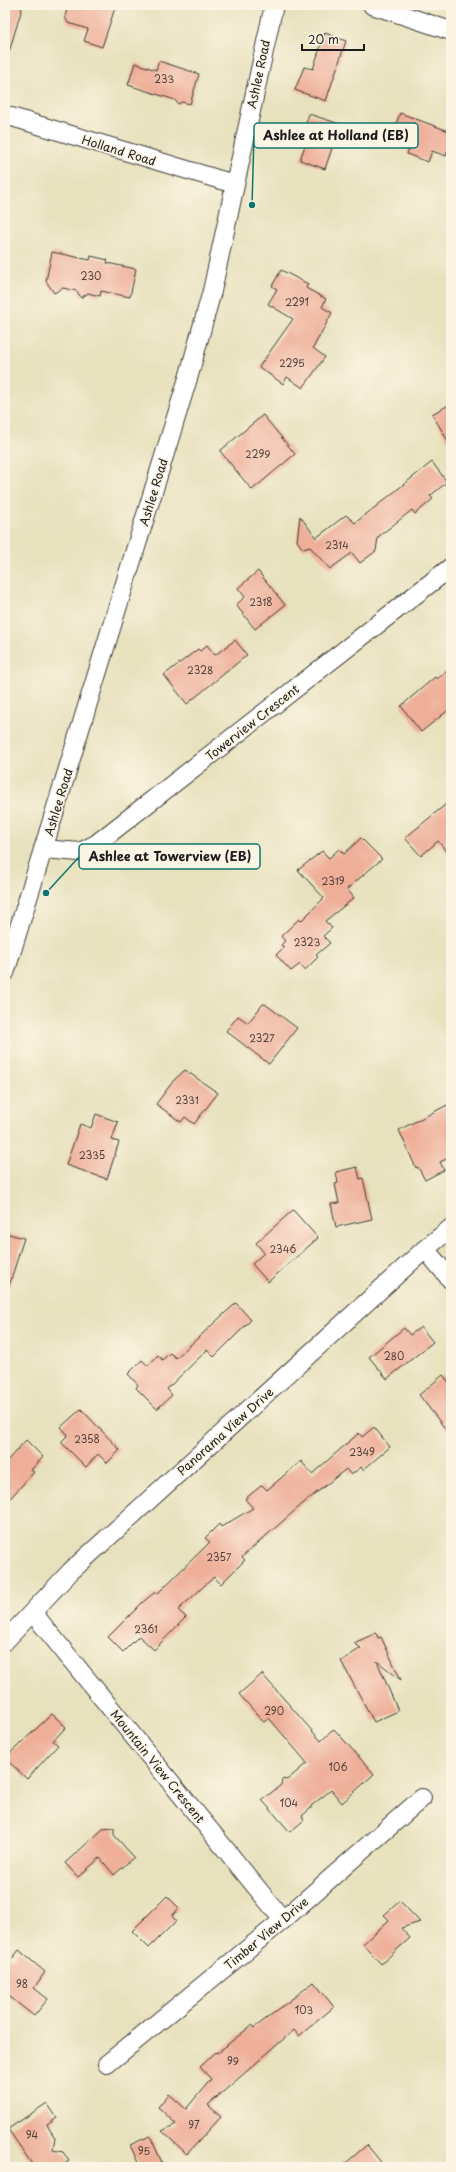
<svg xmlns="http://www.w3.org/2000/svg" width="456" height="2172" viewBox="0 0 456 2172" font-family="'Playpen Sans',sans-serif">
<rect width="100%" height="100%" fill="#fcf5e5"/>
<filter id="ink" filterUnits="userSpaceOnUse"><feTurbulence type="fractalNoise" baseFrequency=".025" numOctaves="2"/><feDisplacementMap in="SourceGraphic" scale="8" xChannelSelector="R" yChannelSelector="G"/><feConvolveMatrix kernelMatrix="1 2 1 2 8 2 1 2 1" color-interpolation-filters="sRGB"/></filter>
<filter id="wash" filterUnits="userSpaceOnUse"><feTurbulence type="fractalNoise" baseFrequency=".012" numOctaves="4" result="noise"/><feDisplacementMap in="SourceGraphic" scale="16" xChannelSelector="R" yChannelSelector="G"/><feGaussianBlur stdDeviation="0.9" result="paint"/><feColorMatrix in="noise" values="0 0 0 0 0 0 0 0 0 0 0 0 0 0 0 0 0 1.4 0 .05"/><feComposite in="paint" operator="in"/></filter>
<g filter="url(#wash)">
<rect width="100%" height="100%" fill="#e8e1bd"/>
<g id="blocks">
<g fill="#eeae98">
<path d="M5,5H23L9,52H5Z"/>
<path d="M68,5H116L102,47L84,41L88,29L68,23L65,17Z"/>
<path d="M325,33L346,41L326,101L295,90L304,67L313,69Z"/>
<path d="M159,61L199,74L190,104L182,102L178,104L175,100L128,85L135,63L156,70Z"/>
<path d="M400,113L451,132V142L446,156L432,151L428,162L407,154L411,143L392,136Z"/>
<path d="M309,114L340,124L325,169L300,160L309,134L303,132Z"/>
<path d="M52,252L90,260L91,256L108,260L107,263L136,269L130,297L101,291L100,296L88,293L81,298L77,291L63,288L54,293L46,281Z"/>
<path d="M281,270L308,284L306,288L326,299L322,307L332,313L313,348L325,357L303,388L287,377L283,384L259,367L293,319L268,304L277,289L272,286Z"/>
<path d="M451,404V446L432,414Z"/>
<path d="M263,415L295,454L252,490L220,451Z"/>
<path d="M432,462L447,482L430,496L433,499L415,514L412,510L378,537L376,551L360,563L352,553L330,569L310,547L303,549L297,541L300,516L316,538L346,515L355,523Z"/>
<path d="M258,571L285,605L255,629L236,605L245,597L238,588Z"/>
<path d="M235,640L247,655L187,704L164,675L198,649L200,651L207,645L215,655Z"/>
<path d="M451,668V708L421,732L401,706L435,677L437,679Z"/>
<path d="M451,800V857L438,841L421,856L405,838Z"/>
<path d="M361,838L382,859L347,889L354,898L325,921L332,928L323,936L330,943L316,955L318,957L305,970L300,964L291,971L276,955L284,947L281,945L285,941L281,936L299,919L301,921L324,898L298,870L322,851L329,858L339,849L344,854Z"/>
<path d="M263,1004H265L297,1028L269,1064L226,1031L238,1016L248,1023Z"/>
<path d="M185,1070L218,1093L194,1124L185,1117L181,1122L156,1104L174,1080Z"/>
<path d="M451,1103V1157L440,1162L444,1170L425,1180L418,1167L416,1168L399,1130Z"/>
<path d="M96,1114L118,1122L112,1140L119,1142L107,1179L66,1165L80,1124L91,1128Z"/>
<path d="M357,1167L360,1179L363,1178L372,1219L336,1227L331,1204L339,1203L335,1184L338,1183L336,1172Z"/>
<path d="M293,1210L318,1238L268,1282L252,1264L264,1253L256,1243Z"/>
<path d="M5,1233L24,1238L9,1286L5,1285Z"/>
<path d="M236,1303L251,1320L214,1357L207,1350L167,1389L172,1395L157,1409L136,1388L138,1385L128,1374L142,1360L148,1366L158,1355L162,1360L170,1353L176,1358Z"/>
<path d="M421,1327L433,1342L387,1379L369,1357L404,1328L410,1335Z"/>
<path d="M443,1375L451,1385V1436L419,1395Z"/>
<path d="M81,1409L120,1450L107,1463L98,1454L86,1467L61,1442L68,1435L61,1427Z"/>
<path d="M374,1427L390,1447L363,1470L361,1467L351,1475L346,1469L300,1506L242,1557L245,1560L221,1584L214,1577L178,1610L186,1617L154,1650L139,1636L123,1652L108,1637L144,1601L154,1593H158L210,1542L205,1538L219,1524L221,1527L253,1508L245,1499L262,1485L267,1490L301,1461L312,1474L359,1433L362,1437Z"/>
<path d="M26,1440L43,1457L31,1470L34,1472L5,1504V1463Z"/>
<path d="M376,1633L378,1638L381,1637L401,1680L377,1661L398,1711L374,1722L341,1661L361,1648L354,1643Z"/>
<path d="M262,1674L321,1741L334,1729L374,1774L342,1803L331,1790L311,1806V1808L302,1816L304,1820L290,1832L262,1800L281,1785L282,1779L287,1780L307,1763L269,1718L264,1722L239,1694Z"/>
<path d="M52,1714L66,1727L53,1741L58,1745L27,1779L5,1758Z"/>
<path d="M114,1828V1835L134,1857L114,1875L100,1858L78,1877L65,1863L103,1829Z"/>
<path d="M167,1896L179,1908L172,1916L176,1921L149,1948L132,1931Z"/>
<path d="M400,1901L420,1922L401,1928L410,1938L381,1964L363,1944L389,1920L384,1915Z"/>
<path d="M19,1950L45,1972L34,1988L48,1999L34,2016L5,1993V1954L12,1959Z"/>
<path d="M314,1982L334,2007L299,2036L294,2030L208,2105L221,2117L187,2154L162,2131L176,2124L158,2107L169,2094L186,2109L211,2079L200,2067L216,2052L217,2053L252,2025L254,2028Z"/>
<path d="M47,2103L57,2118L47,2125L55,2138L53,2150L63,2152L69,2161L60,2167H34L8,2129Z"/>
<path d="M150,2136L164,2167H140L130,2145Z"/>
<path d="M367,2145L385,2167H341Z"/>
</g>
</g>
</g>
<g filter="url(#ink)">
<use href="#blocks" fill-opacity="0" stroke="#3b3a34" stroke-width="1"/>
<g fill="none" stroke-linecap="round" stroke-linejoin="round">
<g stroke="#3b3a34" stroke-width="20">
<g id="minor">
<path d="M372,5L451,31"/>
<path d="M5,115L234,184"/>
<path d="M43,849L80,852L96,844L451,567"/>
<path d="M5,973L189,375L212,291L274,5"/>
<path d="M425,1249L451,1280"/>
<path d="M33,1613L283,1920"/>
<path d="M5,1641L71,1571L425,1249L451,1228"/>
<path d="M107,2064L283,1920L422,1798"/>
</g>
</g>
<use href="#minor" stroke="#fff" stroke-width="18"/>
</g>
</g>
<g text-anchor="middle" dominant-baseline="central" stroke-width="3.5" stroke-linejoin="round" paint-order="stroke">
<g font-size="10" fill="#50403b">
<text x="164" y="78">233</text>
<text x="91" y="275">230</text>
<text x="297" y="301">2291</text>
<text x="292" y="362">2295</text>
<text x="258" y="453">2299</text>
<text x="337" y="544">2314</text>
<text x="261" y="601">2318</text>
<text x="200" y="669">2328</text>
<text x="333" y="880">2319</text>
<text x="307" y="941">2323</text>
<text x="262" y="1037">2327</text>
<text x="187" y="1099">2331</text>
<text x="92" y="1154">2335</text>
<text x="283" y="1248">2346</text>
<text x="394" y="1355">280</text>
<text x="87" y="1438">2358</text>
<text x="362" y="1451">2349</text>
<text x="219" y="1556">2357</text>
<text x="146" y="1628">2361</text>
<text x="274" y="1710">290</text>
<text x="338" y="1766">106</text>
<text x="289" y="1802">104</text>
<text x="22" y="1983">98</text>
<text x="304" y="2009">103</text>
<text x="233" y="2060">99</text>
<text x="194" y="2124">97</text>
<text x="32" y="2134">94</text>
<text x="144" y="2150">95</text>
</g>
<g font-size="12" fill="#1c1c1c" stroke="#fcf5e5">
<text transform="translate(258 74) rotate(-78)">Ashlee Road</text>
<text transform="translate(119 150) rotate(17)">Holland Road</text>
<text transform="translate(153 492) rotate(-73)">Ashlee Road</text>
<text transform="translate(252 722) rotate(-38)">Towerview Crescent</text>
<text transform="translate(58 802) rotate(-73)">Ashlee Road</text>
<text transform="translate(225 1431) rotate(-42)">Panorama View Drive</text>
<text transform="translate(158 1766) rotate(51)">Mountain View Crescent</text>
<text transform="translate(266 1933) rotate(-40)">Timber View Drive</text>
</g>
</g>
<path fill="none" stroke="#0f766e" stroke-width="1.5" d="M252 205L254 136M46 893L79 857"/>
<g fill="#0f766e" stroke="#fcf5e5" stroke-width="1.5">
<circle cx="252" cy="205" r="4"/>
<circle cx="46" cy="893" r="4"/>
</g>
<g fill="#fcf5e5" stroke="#0f766e" stroke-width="1.5">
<rect x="254" y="123" width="164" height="25" rx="4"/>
<rect x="79" y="844" width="181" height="25" rx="4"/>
</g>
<g font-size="13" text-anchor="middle" font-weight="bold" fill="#1c1c1c">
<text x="336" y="140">Ashlee at Holland (EB)</text>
<text x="170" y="861">Ashlee at Towerview (EB)</text>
</g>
<rect width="456" height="2172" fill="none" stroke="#fcf5e5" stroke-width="20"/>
<path d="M302 44v6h62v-6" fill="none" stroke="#1c1c1c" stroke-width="2"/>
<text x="308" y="44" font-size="12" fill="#1c1c1c" stroke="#fcf5e5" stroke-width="3" paint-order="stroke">20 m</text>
</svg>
